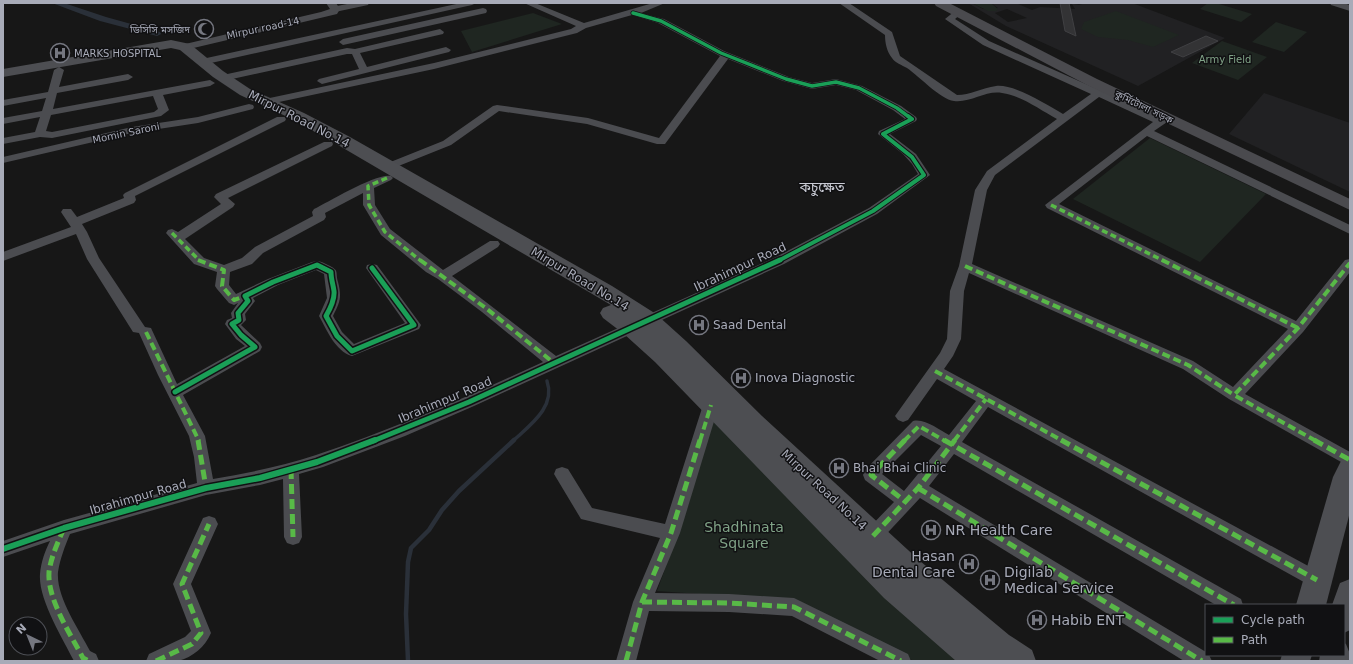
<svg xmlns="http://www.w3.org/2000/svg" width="1353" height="664" viewBox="0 0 1353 664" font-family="'DejaVu Sans','Noto Sans Bengali',sans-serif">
<rect width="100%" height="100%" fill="#171717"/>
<g fill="#212123" fill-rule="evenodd">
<path d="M968,3H972L983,9L998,8L991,3H1016L1032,10L1040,7L1075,9L1072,4L1046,3H1069L1079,5L1085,3H1132L1225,38L1138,86L1006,26ZM1007,9L1027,18L1008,22L995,13Z"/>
<path d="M1264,93L1350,123V192L1229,134Z"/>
</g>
<g fill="#1f2621">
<path d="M972,3H991L998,9L996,11H988Z"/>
<path d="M1208,3H1216L1252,14L1241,22L1200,9Z"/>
<path d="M1116,11L1179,35L1153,47L1128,40L1098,37L1081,29L1084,22Z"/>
<path d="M533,13L562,24L472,52L461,31Z"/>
<path d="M1276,22L1307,32L1284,52L1252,42Z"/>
<path d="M1222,41L1267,57L1238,80L1192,63Z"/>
<path d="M1150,138L1266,194L1200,262L1073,199Z"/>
<path d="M712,412L963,661H914L787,600L657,591L688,506Z"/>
</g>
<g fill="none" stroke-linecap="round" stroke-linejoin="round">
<path stroke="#2a3039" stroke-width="3.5" d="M513,441C530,425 556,407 547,381"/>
<path stroke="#2a3039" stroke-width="4.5" d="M408,661L406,614L408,562L411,548L429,530L442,510L459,491L514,440"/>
<path fill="#2a3039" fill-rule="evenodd" d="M52,3H64L106,17L160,32L161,34L157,36L100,21Z"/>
</g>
<g fill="#333335" stroke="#404043">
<path d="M1060,3H1069L1076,36L1065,31Z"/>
<path d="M1206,36L1218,41L1183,57L1171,52Z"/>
</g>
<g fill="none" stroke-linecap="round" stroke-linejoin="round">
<g fill="#4b4c50" fill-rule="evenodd">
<path d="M352,3H369L368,5L335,12L331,9L332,7Z"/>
<path d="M461,3H476L472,5L202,65L197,62L202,59Z"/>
<path d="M524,3H535L584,23L653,3H665L641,13L664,19L724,51L789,77L812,83L836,79L862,86L901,106L916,117L917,119L916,121L890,134L916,154L930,175L877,214L784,264L474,406L405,436L323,467L299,474L302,537L299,543L293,545L287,543L284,537L283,479L260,485L206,495L70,534C65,546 60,559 58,572C56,597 79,629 90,651L96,654L99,661H74C63,639 38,599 40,574C41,562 45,551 50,541L3,557V541L64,520L197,483L194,457L189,436L158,375L139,333L133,332L87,259L76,234L3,261V252L71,227L61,212L63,209H71L77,217L124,198L123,195L125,193L277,117H285L286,119L285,121L135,196L136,200L134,203L82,224L87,232L99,258L145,327L151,328L177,384L245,346L236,339L225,324L227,320L232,318L231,313L238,303L234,305L229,303L217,289L215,286L217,272L194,264L166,233L168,230L172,229L178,232L221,204L214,197L216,194L324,142H332L333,144L332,146L228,198L235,204L233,207L185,239L204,258L224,265L242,258L255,247L313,216L312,212L314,209C328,202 378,172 391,176L393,178L391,180L374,188L375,205L390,229L443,270L490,241H498L500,244L498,247L452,276L556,356L774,258L869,208L918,174L912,164L903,154L878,134L879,131L905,119L893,110L856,90L836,85L812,89L783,81L728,59L665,144H657L587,124L499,111L451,145L391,169L387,170L381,167L383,165L443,141L493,106L497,105L588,118L659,138L720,56L658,23L632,15L586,28L577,33L434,69L265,105L260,102L265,99L434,63L571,29L576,26ZM363,193V205L381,235L426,272L438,279L482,312L543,362C469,396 394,429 316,455C283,466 248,473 213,479L205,436L183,395L260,351L262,347L260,343L241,325L246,320L245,314L255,301L253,298L278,285L316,270L324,274L327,298L319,316C327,330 335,351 352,356L419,329L421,325L377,265L372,264L367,265L366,268L405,323L354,344L342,332L333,316C340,302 342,298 338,282C335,271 340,271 328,265C322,262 319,260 312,262L268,279L236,294L229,285L230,272L252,264L263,253L324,220L326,217L325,213Z"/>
<path d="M839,3H849L892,32L900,56L957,95C970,95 982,88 996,86C1015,84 1047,105 1063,114L1091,94L983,45L945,19L955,11H961L962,13L955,19L989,41L1160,117L1166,115L1170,116L1171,118L1170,120L1154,131L1350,225V234L1147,136L1059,204L1296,321L1345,260L1350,259V272L1303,332L1245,394L1350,452V467L1229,399L1183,369L969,273L964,291L961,339L953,356L944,369L1323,574L1326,580L1323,586L1317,589L1311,586L988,407L962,442L1241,599L1243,605H1216L954,454L929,486L1206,652V655H1209L1212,661H1184L920,498L879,542L873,544L867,542L864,536L867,530L894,502L865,480L863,475L865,470L913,421C925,418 939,430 949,435L976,401L937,379L908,420L903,422L898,420L895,416L940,353L947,339L950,291L959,266L975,190L987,171L1057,119C1040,110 1022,96 1002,93C986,90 971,103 954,101C940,99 920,77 907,68C902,65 895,63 892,58C887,52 885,43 885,35ZM1099,97L1153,122L1045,205L1047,208L1288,329L1233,387L1193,361L972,264L987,190L995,175ZM921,435L941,446L904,491L882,474Z"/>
<path d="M1330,3H1343L1350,5V11L1331,5Z"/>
<path d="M483,8L486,9L487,11L486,13L343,45L339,42L343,39Z"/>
<path d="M440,29L444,32L443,34L360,53L367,67L446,47L451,50L449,52L322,84L317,81L319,79L359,69L352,54H347L223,81L218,78L223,75L347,48L355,49Z"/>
<path d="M59,67L64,70L59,87L128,74L133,77L128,80L57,93L53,109L210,80L215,83L210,86L163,95L169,110L161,116L52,138L40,137L3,144V138L35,132L40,117L3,124V118L42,111L46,98L3,106V100L48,92L54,70ZM153,96L158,109L154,112L52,132L46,131L51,115Z"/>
<path d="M249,104L253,105L254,107L253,109L198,123L132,133L3,163V157L132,127L198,117Z"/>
<path d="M711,399L716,401L719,405L680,533L655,593L729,594L794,598L908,654L911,661H880L792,616L729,612L649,611L636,661H616L633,602L660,538L581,519L554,474L556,469L562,467L568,469L592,508L665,524L703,405L706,401Z"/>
<path d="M209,516L215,518L218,524L191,584L211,633C205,647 193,657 178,661C169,663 156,661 146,661L149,654L185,637L191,631L173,584L203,518Z"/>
</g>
<path fill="#4b4c50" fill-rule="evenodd" d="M326,3H336L340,9L337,14L185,50L179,47L181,45L321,12L330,9Z"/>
<path fill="#4a4a4e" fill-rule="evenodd" d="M934,3H949L1097,79L1350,199V210L1087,85L936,6Z"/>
<g fill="#4d4e52" fill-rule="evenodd">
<path d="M171,40L190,44L223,71L250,89L304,113L350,137L612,286L656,314L686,341L762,416L920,561L1009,635L1032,650L1036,661H956L884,598L655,362L624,334L603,318L600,313L603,308L611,305L338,145L292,119L240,95L213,77L180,50L171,48L3,77V69Z"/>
<path d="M1350,458V512L1326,605H1296L1333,477L1341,461Z"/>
<path d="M1350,579V630L1344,633V605H1332L1340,583Z"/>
<path d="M1344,643L1346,644L1350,654L1349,661H1319L1320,655H1344Z"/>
<path d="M1282,655H1312L1310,661H1280Z"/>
</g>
<g stroke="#58b947" stroke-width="3.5" stroke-dasharray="6 3.5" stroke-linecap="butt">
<path d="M387,178L368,186L369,205L385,232L421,261"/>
<path d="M1051,205L1164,261"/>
<path d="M172,233L200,261"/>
</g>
<g stroke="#58b947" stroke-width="4" stroke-dasharray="8 4" stroke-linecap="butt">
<path d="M198,260L224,270L222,286L234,300L245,296"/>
<path d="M420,260L487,309L554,363"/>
<path d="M1162,260L1298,328"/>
<path d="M965,266L1188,365L1234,395"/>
<path d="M146,332L199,441"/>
<path d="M935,371L1063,441"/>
<path d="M700,441L711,405"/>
<path d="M904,441L919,426L945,441"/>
<path d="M954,441L986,399"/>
<path d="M1316,441L1234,395L1298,328L1350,263"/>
</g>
<g stroke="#58b947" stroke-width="5" stroke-dasharray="10 5" stroke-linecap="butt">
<path d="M198,440L206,488"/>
<path d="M905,440L871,475L906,502"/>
<path d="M944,440L1234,605"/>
<path d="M1061,440L1317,580"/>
<path d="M1314,440L1350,460"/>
<path d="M291,469L293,537"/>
<path d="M918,488L1202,661"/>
<path d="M64,528C58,542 51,557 49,572C47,599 71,635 83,658L89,661"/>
<path d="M873,536L918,488L955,440"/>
<path d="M642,602L729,603L794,607L901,661"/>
<path d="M156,661L192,644L201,633L182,584L209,524"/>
<path d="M626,661L642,602L671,533L700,440"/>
</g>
<g stroke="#111113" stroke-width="5">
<path id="cycleway-far3" d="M633,13L661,21L721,53L786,79L812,86L836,82L859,88L897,108L909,117"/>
</g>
<g stroke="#111113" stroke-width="6">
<path id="cycleway-far2" d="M778,261L873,211L924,175L912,157L883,134L912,119L908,116"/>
</g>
<g stroke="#111113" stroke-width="8">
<g id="cycleway-far1">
<path d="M175,392L255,347L241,335L232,324L239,320L238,313L248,301L245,296L273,282L317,265L331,272C331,279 333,284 334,291C335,300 330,309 326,316L337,336L352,351L414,325L372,268"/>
<path d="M373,441L469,402L780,260"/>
</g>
</g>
<g stroke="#111113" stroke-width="9">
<path id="cycleway" d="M3,549L64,528L206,488L260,478L317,462L375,440"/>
</g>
<use href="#cycleway-far3" stroke="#1a9f57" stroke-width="3.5"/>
<use href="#cycleway-far2" stroke="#1a9f57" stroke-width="4"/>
<use href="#cycleway-far1" stroke="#1a9f57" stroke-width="5"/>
<use href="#cycleway" stroke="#1a9f57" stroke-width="6"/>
</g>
<defs>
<g id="mosque-ring" transform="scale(1)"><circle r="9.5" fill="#111113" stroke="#757780" stroke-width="1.5"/><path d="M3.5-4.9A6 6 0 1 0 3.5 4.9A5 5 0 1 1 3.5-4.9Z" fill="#757780"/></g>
<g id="hospital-ring" transform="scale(1)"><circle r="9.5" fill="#111113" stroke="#757780" stroke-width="1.5"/><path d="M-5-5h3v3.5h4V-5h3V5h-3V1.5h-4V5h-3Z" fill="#757780"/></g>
</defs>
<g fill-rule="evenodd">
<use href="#mosque-ring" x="204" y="29"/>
<use href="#hospital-ring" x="60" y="53"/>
<use href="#hospital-ring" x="699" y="325"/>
<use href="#hospital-ring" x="741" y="378"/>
<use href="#hospital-ring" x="839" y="468"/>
<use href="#hospital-ring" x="931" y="530"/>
<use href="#hospital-ring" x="969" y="564"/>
<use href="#hospital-ring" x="990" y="580"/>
<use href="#hospital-ring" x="1037" y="620"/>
</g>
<g text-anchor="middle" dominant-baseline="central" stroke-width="3" stroke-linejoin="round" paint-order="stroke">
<g font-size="10" fill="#a8abb8" stroke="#111113">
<text transform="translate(263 28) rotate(-12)">Mirpur road-14</text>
<text transform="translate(1144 107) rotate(26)">কুর্মিটোলা সড়ক</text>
<text transform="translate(126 133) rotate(-12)">Momin Saroni</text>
</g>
<g font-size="10" fill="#a8abb8" stroke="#111113" text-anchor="end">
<text x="190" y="29">ডিসিসি মসজিদ</text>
<text x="74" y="53" text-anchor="start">MARKS HOSPITAL</text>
</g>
<g font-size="10" fill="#80a387" stroke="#111113">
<text x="1225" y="59">Army Field</text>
</g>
<g font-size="12" fill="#a8abb8" stroke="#111113">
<text transform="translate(299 119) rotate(27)">Mirpur Road No.14</text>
<text transform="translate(740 267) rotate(-25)">Ibrahimpur Road</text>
<text transform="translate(580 279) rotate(31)">Mirpur Road No.14</text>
<text transform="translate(445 400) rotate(-23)">Ibrahimpur Road</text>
<text transform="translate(824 490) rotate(43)">Mirpur Road No.14</text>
<text transform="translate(138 497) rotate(-16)">Ibrahimpur Road</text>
</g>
<g font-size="12" fill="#a8abb8" stroke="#111113" text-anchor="start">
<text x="713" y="325">Saad Dental</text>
<text x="755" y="378">Inova Diagnostic</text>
<text x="853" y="468">Bhai Bhai Clinic</text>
</g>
<g font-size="14" fill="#c9cbd4" stroke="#111113">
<text x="822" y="187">কচুক্ষেত</text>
</g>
<g font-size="14" fill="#80a387" stroke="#111113">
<text x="744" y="527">Shadhinata<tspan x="744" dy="16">Square</tspan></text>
</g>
<g font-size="14" fill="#a8abb8" stroke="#111113" text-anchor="start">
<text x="945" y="530">NR Health Care</text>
<text x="955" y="556" text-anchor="end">Hasan<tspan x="955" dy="16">Dental Care</tspan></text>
<text x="1004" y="572">Digilab<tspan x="1004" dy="16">Medical Service</tspan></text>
<text x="1051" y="620">Habib ENT</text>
</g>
</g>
<rect width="1353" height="664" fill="none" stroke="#a8abb8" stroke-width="8"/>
<rect x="1205" y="604" width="140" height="52" fill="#111113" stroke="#4d4f55"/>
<rect x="1213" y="617" width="20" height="6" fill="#1a9f57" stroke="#4d4f55"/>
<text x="1241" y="624" font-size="12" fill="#a8abb8">Cycle path</text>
<rect x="1213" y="637" width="20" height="6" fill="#58b947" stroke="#4d4f55"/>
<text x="1241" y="644" font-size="12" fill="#a8abb8">Path</text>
<g transform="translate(28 636) rotate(317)"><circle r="19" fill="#111113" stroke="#4d4f55"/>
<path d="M0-3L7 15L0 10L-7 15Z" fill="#757780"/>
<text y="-6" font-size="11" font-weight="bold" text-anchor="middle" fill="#a8abb8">N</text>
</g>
</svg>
